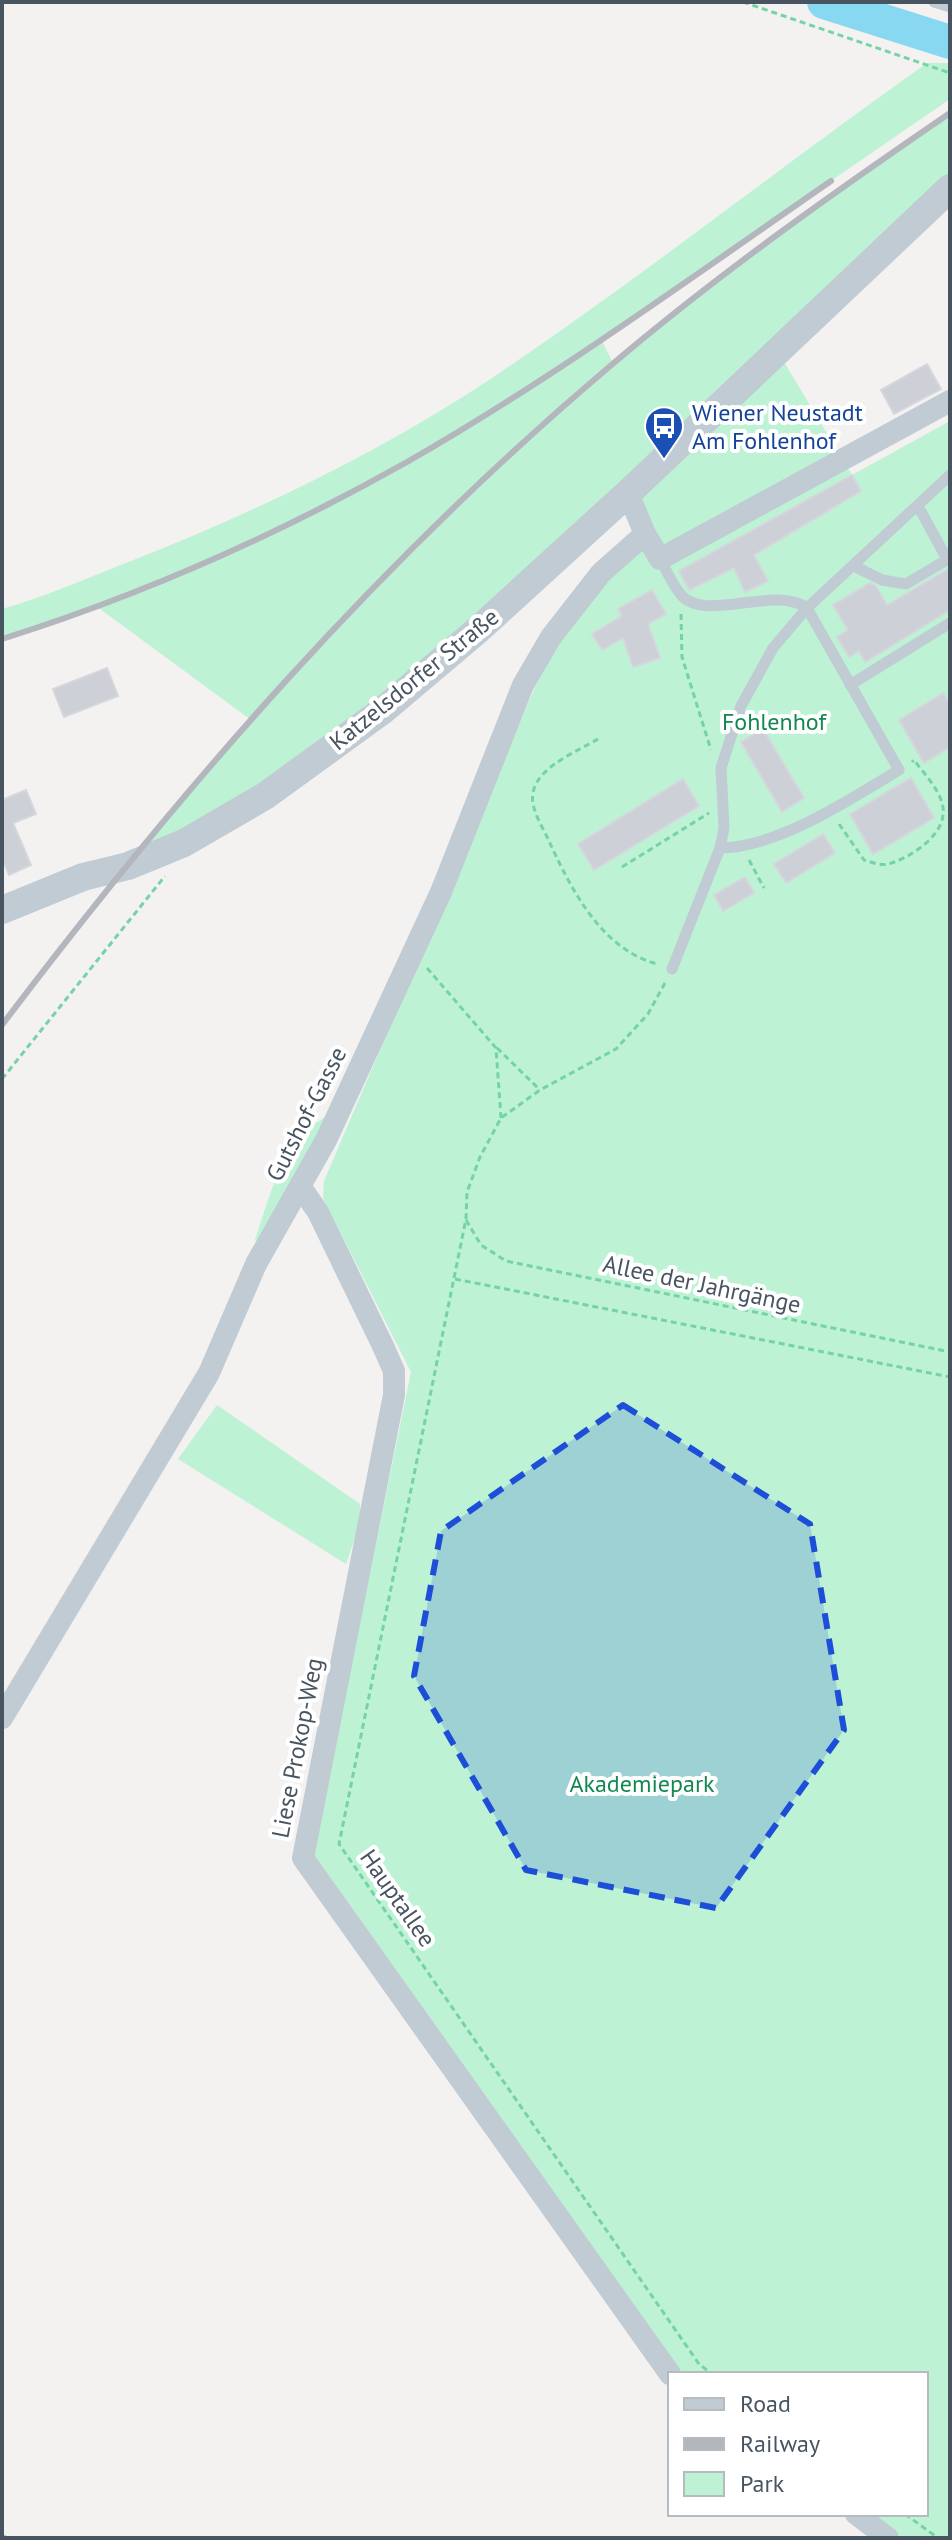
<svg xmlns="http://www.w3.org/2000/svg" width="952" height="2540" viewBox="0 0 952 2540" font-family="'PT Sans',sans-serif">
<rect width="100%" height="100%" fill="#f4f1f1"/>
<g fill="#bef2d4">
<path d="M927,63H950V99L601,339L613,363L770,239L950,113V187L778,352L852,475L950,421V2538H903L870,2514H926V2374H682L313,1853L411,1372L323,1198L324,1181L538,680L601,573L645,534L629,494L382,711L128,866L251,720L96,606L2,638V609C44,597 85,579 126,563C253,513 378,454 492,378C641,278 781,166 927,63Z"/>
<path d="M330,1115L260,1243L255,1240C270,1197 283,1135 330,1115Z"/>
<path d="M217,1405L360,1504V1523L346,1564L178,1459Z"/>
</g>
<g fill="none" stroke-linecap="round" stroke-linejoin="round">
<path stroke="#89d8f2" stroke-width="34" d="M824,2L950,42"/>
</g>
<g fill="#cdd0d6" stroke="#d5d7dd" stroke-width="2">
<path d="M927,364L941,389L894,414L881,390Z"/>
<path d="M852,475L861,491L754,555L768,581L745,592L734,568L689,590L679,571Z"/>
<path d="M950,568V610L865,662L859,651L849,657L837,637L848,630L833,605L870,583L876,586L887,605Z"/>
<path d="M652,590L666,614L648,624L660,658L633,667L623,638L602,650L592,634L622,616L618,609Z"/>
<path d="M107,668L118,696L64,717L53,689Z"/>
<path d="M943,693L950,704V747L924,763L899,720Z"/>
<path d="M763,729L804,798L782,812L741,742Z"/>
<path d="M911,778L934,818L873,854L850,814Z"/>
<path d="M683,779L699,806L594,870L578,844Z"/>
<path d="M26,790L36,814L13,823L31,865L9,875L2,858V800Z"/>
<path d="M823,834L835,853L786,883L774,864Z"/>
<path d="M745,877L754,893L723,911L714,895Z"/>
</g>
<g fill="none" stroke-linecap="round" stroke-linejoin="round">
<g stroke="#74d3a7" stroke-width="3" stroke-dasharray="6 4" stroke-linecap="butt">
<path d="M743,2L950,73"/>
<path d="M681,614L682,657L711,750"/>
<path d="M598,739C578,751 537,767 533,793C530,808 542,826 548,839C571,889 601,949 657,964"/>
<path d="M839,824L864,860C871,862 881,866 888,864C908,859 941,838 943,815C946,796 925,775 914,760L912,762"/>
<path d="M749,860L764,888"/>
<path d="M622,867L709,813"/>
<path d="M427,968L496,1048L501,1118"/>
<path d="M665,983L648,1014L616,1049L540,1090L501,1118L480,1157L467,1192L466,1219L339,1844L699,2364L712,2374"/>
<path d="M497,1048L540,1090"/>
<path d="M2,1079L165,876"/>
<path d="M466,1220L481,1245L506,1261L950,1352"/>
<path d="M455,1279L950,1377"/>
<path d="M905,2514L938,2538"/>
<path d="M2,2536L9,2538"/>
</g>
<g stroke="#c1cbd3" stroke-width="11">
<path d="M934,2L950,7"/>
<path d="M918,506L947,559"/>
<path d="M660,559C667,571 673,586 682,596C706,622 775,585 807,608L899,770C849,800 779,847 720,848"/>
<path d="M854,566L882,580L906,584L950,558"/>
<path d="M850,685L950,623"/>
<path d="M672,969L720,848L724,828L721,768L741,706L773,648L807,608L950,475"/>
</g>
<g stroke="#c1cbd3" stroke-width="22">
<path d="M628,493L645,534L660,559L950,401"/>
<path d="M300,1186L318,1212L383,1346L394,1371V1395L303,1858L670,2374"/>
<path d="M2,1718L209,1373L256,1264L326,1140L441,892L523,685L551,637L601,573L645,534"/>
<path d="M856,2514L888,2538"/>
</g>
<path stroke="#c1cbd3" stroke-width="28" d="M2,910L83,877L128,866L184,843L265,796L382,711L479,629L628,493L950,188"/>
<g stroke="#b3b6bc" stroke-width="6">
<path d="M2,639C142,595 279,534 407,462C554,378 692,277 831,181"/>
<path d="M2,1025C182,787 381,560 609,367C717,275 833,193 950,113"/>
</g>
</g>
<path fill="#1d4ed8" fill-opacity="0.2" stroke="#1d4ed8" stroke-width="6" stroke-dasharray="16 10" stroke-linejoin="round" d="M623,1405L810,1524L844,1730L716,1908L526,1870L414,1676L441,1531Z"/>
<defs>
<g id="bus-pin" transform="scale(2)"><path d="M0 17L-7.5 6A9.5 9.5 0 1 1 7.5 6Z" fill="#1a4fb4" stroke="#fff"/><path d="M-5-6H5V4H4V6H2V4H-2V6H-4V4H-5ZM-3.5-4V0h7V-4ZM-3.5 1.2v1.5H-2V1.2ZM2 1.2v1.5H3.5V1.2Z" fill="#fff"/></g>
</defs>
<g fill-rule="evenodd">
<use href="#bus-pin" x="664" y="426"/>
</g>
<g text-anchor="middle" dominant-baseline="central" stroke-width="8" stroke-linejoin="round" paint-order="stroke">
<g font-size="24" fill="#164399" stroke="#fff" text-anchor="start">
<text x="692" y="412">Wiener Neustadt<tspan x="692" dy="28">Am Fohlenhof</tspan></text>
</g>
<g font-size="24" fill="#485460" stroke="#fff">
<text transform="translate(414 679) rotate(-39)">Katzelsdorfer Straße</text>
<text transform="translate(306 1114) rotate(-63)">Gutshof-Gasse</text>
<text transform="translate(702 1284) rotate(12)">Allee der Jahrgänge</text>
<text transform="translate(297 1748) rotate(-79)">Liese Prokop-Weg</text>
<text transform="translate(398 1898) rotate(55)">Hauptallee</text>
</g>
<g font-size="24" fill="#128851" stroke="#fff">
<text x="774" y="721">Fohlenhof</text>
<text x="642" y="1783">Akademiepark</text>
</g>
</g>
<rect width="952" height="2540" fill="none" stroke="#485460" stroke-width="8"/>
<rect x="668" y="2372" width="260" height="144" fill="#ffffff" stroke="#b6bbbf" stroke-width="2"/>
<rect x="684" y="2398" width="40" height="12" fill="#c1cbd3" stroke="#b6bbbf" stroke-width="2"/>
<text x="740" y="2412" font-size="24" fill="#485460">Road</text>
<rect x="684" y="2438" width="40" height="12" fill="#b3b6bc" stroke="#b6bbbf" stroke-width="2"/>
<text x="740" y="2452" font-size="24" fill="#485460">Railway</text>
<rect x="684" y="2472" width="40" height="24" fill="#bef2d4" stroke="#b6bbbf" stroke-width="2"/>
<text x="740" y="2492" font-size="24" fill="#485460">Park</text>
</svg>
